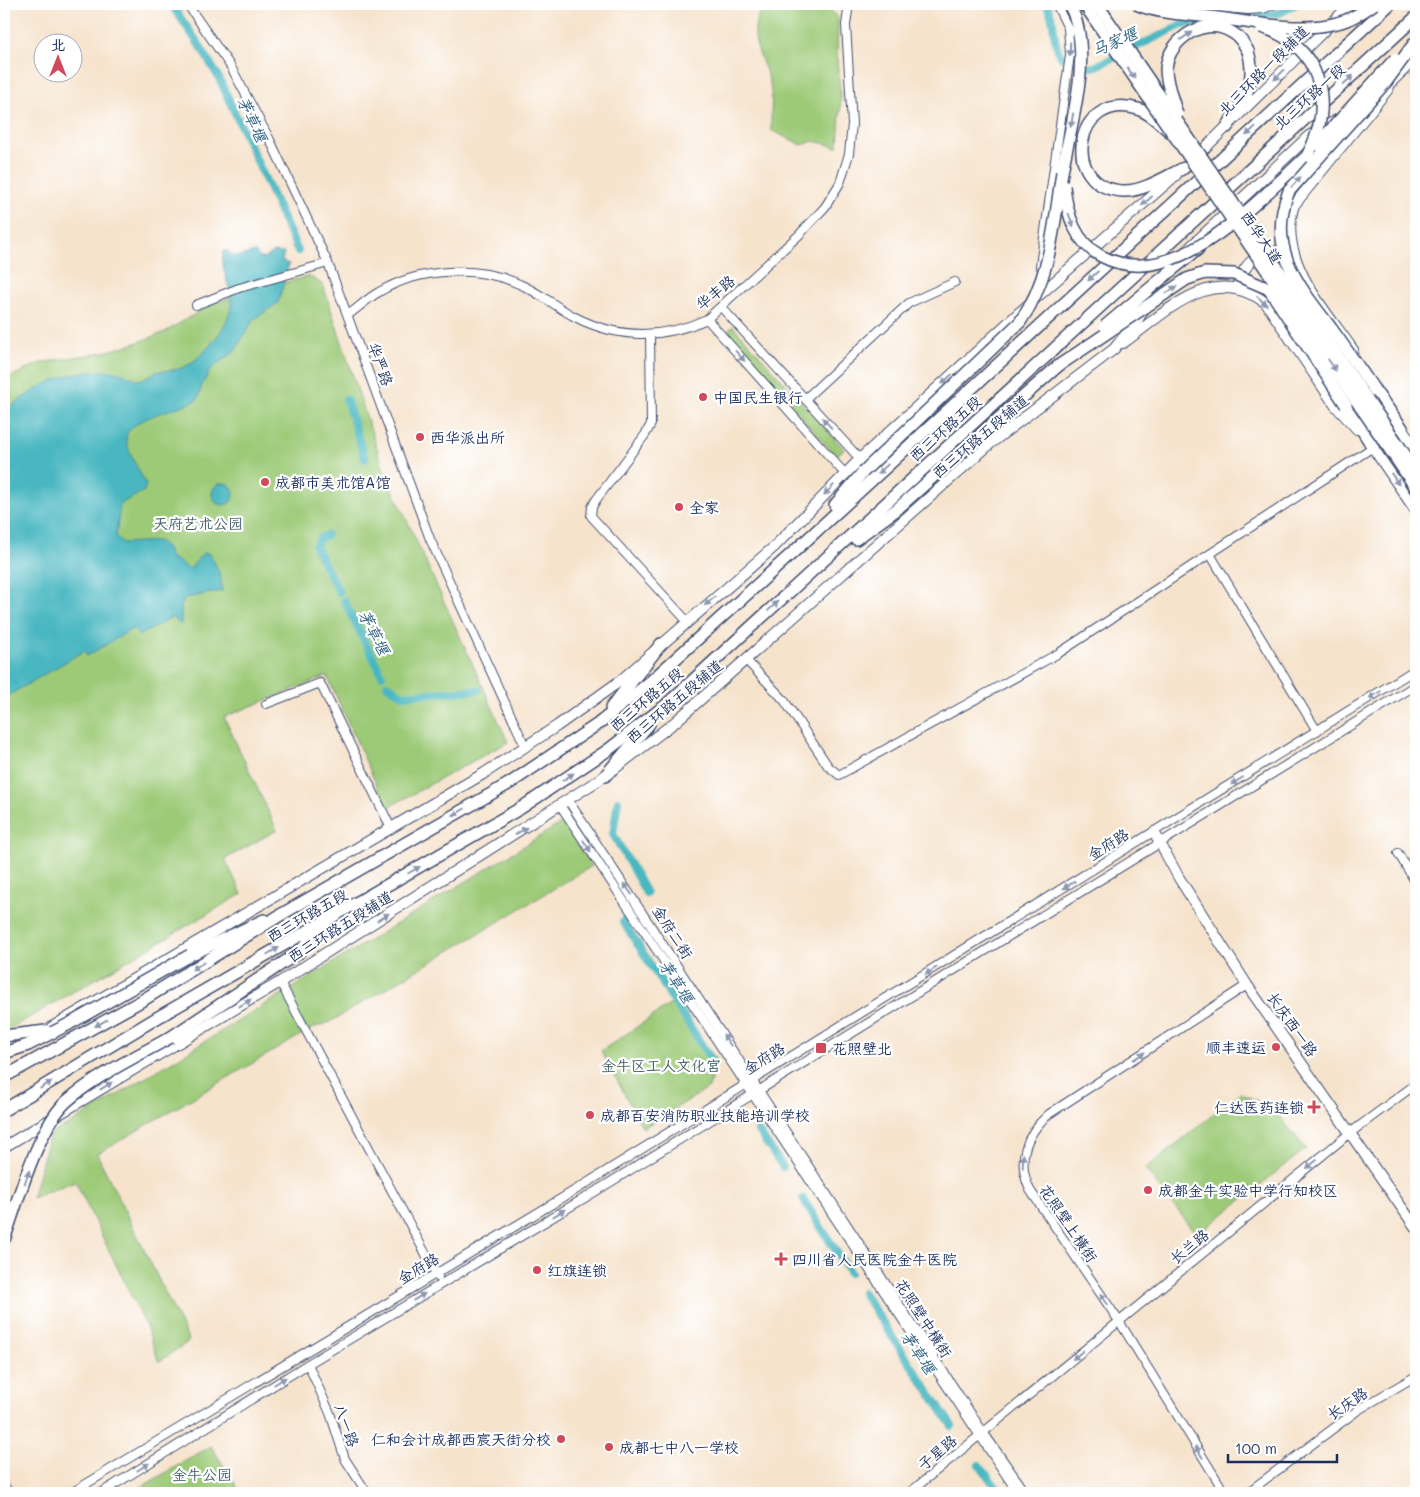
<svg xmlns="http://www.w3.org/2000/svg" width="1420" height="1497" viewBox="0 0 1420 1497" font-family="Mali,'LXGW WenKai TC',sans-serif">
<rect width="100%" height="100%" fill="#fff"/>
<filter id="ink" filterUnits="userSpaceOnUse"><feTurbulence type="fractalNoise" baseFrequency=".02" numOctaves="2"/><feDisplacementMap in="SourceGraphic" scale="10" xChannelSelector="R" yChannelSelector="G"/><feConvolveMatrix kernelMatrix="1 2 1 2 8 2 1 2 1" color-interpolation-filters="sRGB"/></filter>
<filter id="wash" filterUnits="userSpaceOnUse"><feTurbulence type="fractalNoise" baseFrequency=".0096" numOctaves="4" result="noise"/><feDisplacementMap in="SourceGraphic" scale="20" xChannelSelector="R" yChannelSelector="G"/><feGaussianBlur stdDeviation="1.12" result="paint"/><feColorMatrix in="noise" values="0 0 0 0 0 0 0 0 0 0 0 0 0 0 0 0 0 1.4 0 .05"/><feComposite in="paint" operator="in"/></filter>
<g filter="url(#wash)">
<rect width="100%" height="100%" fill="#f6e3cc"/>
<g fill="#9cca77" stroke="#5c7c6a">
<path d="M764,4H825L838,18L837,61L841,97L838,147L814,141L802,145L771,130C771,117 772,103 771,90C766,57 742,40 764,4Z"/>
<path d="M309,276L323,285L384,470L508,742L387,808L327,676L224,717L277,830L225,859L242,894L4,1032V380L40,363L105,352L139,342L165,332L215,302Z"/>
<path d="M733,326L844,449L836,456L725,333Z"/>
<path d="M563,822L592,866L330,1022L313,1028L97,1154L189,1341L159,1362L146,1326L75,1181L32,1198L50,1134L70,1124Z"/>
<path d="M671,1004L716,1059L709,1088L643,1128L601,1051Z"/>
<path d="M1240,1093L1273,1108L1306,1149L1197,1235L1145,1169Z"/>
<path d="M211,1446L241,1493H131Z"/>
</g>
<g fill="#49b7c1" stroke="#327390">
<path d="M227,250C237,262 244,253 256,252L258,256L263,259L274,252L284,253L282,261L289,264L278,303L253,320L235,351L211,369L202,385L198,399C183,409 126,417 126,439C126,449 141,474 146,485L144,491L120,504L116,536L123,543L159,541L166,547L170,557L190,569L203,553H208C216,563 223,578 222,591L185,598L181,607V625L172,617L139,636L134,628L87,656L84,651L4,698V413C36,383 78,365 122,373C128,374 133,379 140,380C145,378 149,375 154,373C163,369 174,372 184,367C202,359 233,323 231,301C230,284 220,268 223,252Z"/>
<circle cx="223" cy="494" r="11"/>
</g>
<g fill="none" stroke-linecap="round" stroke-linejoin="round">
<g stroke="#49b7c1" stroke-width="8">
<path d="M171,4L200,46L219,78L298,251"/>
<path d="M1046,4C1057,20 1051,42 1062,58"/>
<path d="M1240,18L1280,13L1296,4"/>
<path d="M1085,67H1094L1184,24L1211,21"/>
<path d="M1415,78L1416,79"/>
<path d="M346,399L365,459"/>
<path d="M327,535L320,538L315,546L339,592"/>
<path d="M344,601L382,675"/>
<path d="M387,685L403,695L478,690"/>
<path d="M618,801L613,834L646,893"/>
<path d="M627,916L623,922L626,926L712,1061"/>
<path d="M758,1131L783,1167"/>
<path d="M803,1199L850,1273"/>
<path d="M863,1293L952,1426"/>
<path d="M979,1465L1001,1493"/>
</g>
</g>
</g>
<g filter="url(#ink)">
<g fill="none" stroke-linecap="round" stroke-linejoin="round">
<g stroke="#3c4a6e" stroke-width="10">
<g id="minor">
<path d="M187,4L231,67L270,140L328,263L430,539L525,746"/>
<path d="M1167,4L1249,10L1263,9L1275,4"/>
<path d="M1040,266L1070,55L1068,28L1056,4"/>
<path d="M196,305L239,288L328,263"/>
<path d="M722,308L860,459"/>
<path d="M348,315C359,307 368,298 379,292C419,268 477,265 519,284C539,292 556,307 575,317C618,339 663,339 707,319L799,235L825,207L840,183L849,154L852,124L846,25L849,4"/>
<path d="M707,319L845,474"/>
<path d="M650,334L651,424L645,435L596,500L592,507L591,516L687,621"/>
<path d="M805,399L909,303L955,282"/>
<path d="M1210,554L1317,731"/>
<path d="M746,660L784,700L828,766L839,775L1059,653L1373,447"/>
<path d="M266,704L320,683L391,828"/>
<path d="M568,800L983,1432L1026,1493"/>
<path d="M560,805L1018,1493"/>
<path d="M1398,853L1416,883"/>
<path d="M280,982L438,1277"/>
<path d="M308,1364L330,1413L345,1459L367,1493"/>
<path d="M71,1493L582,1186L1416,669"/>
<path d="M101,1493L308,1364L588,1196L1416,685"/>
<path d="M909,1493L1350,1133L1416,1084"/>
<path d="M1225,1493L1119,1321L1030,1190C1016,1160 1026,1134 1049,1114L1247,985"/>
<path d="M1247,1493L1358,1410L1416,1376"/>
</g>
</g>
<g stroke="#3c4a6e" stroke-width="12">
<g id="major">
<path d="M1381,92L1416,58"/>
<path d="M1195,158L1351,4"/>
<path d="M1185,252L1309,136L1342,117"/>
<path d="M1238,283C1248,256 1264,249 1292,251"/>
<path d="M1123,343C1167,312 1212,262 1266,303L1335,405L1357,429"/>
<path d="M1353,350C1325,309 1276,258 1294,205L1388,89"/>
<path d="M1398,422L1416,450"/>
<path d="M1369,442L1416,511"/>
<path d="M1154,832L1179,878L1247,985L1416,1228"/>
<path d="M52,1027L483,774L557,726L620,681L774,547L860,459L1020,312L1176,175"/>
<path d="M4,1147L280,982L605,776L675,722L991,443L1114,349L1138,319L1160,282"/>
<path d="M4,1487L8,1493"/>
</g>
</g>
<g stroke="#3c4a6e" stroke-width="14">
<g id="highway">
<path d="M1227,127C1243,101 1258,83 1248,51"/>
<path d="M1169,131C1160,123 1150,113 1138,109C1073,90 1060,188 1123,191C1143,192 1167,176 1184,168"/>
<path d="M1062,172C1071,122 1095,50 1069,4"/>
<path d="M1290,172L1307,156"/>
<path d="M1172,270L1198,249"/>
<path d="M1375,391L1402,428"/>
<path d="M1346,405L1373,447"/>
<path d="M1391,434L1416,471"/>
<path d="M1384,441L1416,488"/>
<path d="M835,505L863,472"/>
<path d="M856,539L896,510L1058,366"/>
<path d="M611,708L661,644"/>
<path d="M605,776L649,724"/>
<path d="M190,955L264,920"/>
<path d="M171,1037L298,953L325,926"/>
<path d="M4,1077L143,1000L282,914L510,783L598,724L650,682L799,547L1390,4"/>
<path d="M4,1110L155,1019L521,808L608,750L666,705L1416,17"/>
</g>
</g>
<use href="#minor" stroke="#fff" stroke-width="8"/>
<use href="#major" stroke="#fff" stroke-width="10"/>
<use href="#highway" stroke="#fff" stroke-width="11"/>
<g stroke="#3c4a6e" stroke-width="14" stroke-linecap="butt">
<g id="highway-bridge">
<path d="M1084,4L1384,441"/>
<path d="M1097,4L1391,434"/>
<path d="M1136,4C1159,14 1186,14 1211,17C1252,22 1297,33 1337,23C1351,20 1363,12 1374,4"/>
<path d="M1261,27C1321,44 1336,105 1307,156"/>
<path d="M1177,114C1173,100 1166,84 1166,69C1168,39 1206,14 1233,33C1240,37 1244,44 1248,51"/>
<path d="M1317,145L1395,59"/>
<path d="M1064,186C1067,215 1075,242 1101,256C1169,292 1244,214 1290,172"/>
<path d="M1105,326L1172,270"/>
<path d="M1058,366L1187,279L1205,273L1234,274L1269,289L1346,405"/>
<path d="M1375,391C1361,370 1346,349 1331,328C1298,285 1266,247 1289,191L1386,82L1416,41"/>
<path d="M863,472L1020,322C1051,278 1054,224 1062,172"/>
<path d="M4,1036L46,1031"/>
<path d="M4,1053L28,1045L69,1024L190,955"/>
<path d="M4,1240C17,1203 38,1127 67,1101C97,1075 136,1057 171,1037"/>
</g>
</g>
<use href="#highway-bridge" stroke="#fff" stroke-width="11"/>
</g>
<defs><path id="oneway-solid" d="M-6-.8H1V-3.2L6.5 0L1 3.2V.8H-6Z" transform="scale(1.25)"/></defs>
<g fill="#8d97ae">
<use href="#oneway-solid" transform="translate(1186 36) rotate(-33)"/>
<use href="#oneway-solid" transform="translate(1070 49) rotate(91)"/>
<use href="#oneway-solid" transform="translate(1131 73) rotate(55)"/>
<use href="#oneway-solid" transform="translate(1279 75) rotate(135)"/>
<use href="#oneway-solid" transform="translate(1348 80) rotate(-42)"/>
<use href="#oneway-solid" transform="translate(1072 120) rotate(100)"/>
<use href="#oneway-solid" transform="translate(1251 131) rotate(137)"/>
<use href="#oneway-solid" transform="translate(1296 182) rotate(-48)"/>
<use href="#oneway-solid" transform="translate(1147 201) rotate(139)"/>
<use href="#oneway-solid" transform="translate(1071 220) rotate(69)"/>
<use href="#oneway-solid" transform="translate(1093 276) rotate(137)"/>
<use href="#oneway-solid" transform="translate(1171 290) rotate(-34)"/>
<use href="#oneway-solid" transform="translate(1262 301) rotate(43)"/>
<use href="#oneway-solid" transform="translate(740 356) rotate(48)"/>
<use href="#oneway-solid" transform="translate(1332 365) rotate(56)"/>
<use href="#oneway-solid" transform="translate(947 379) rotate(137)"/>
<use href="#oneway-solid" transform="translate(827 423) rotate(-132)"/>
<use href="#oneway-solid" transform="translate(883 469) rotate(137)"/>
<use href="#oneway-solid" transform="translate(1395 479) rotate(56)"/>
<use href="#oneway-solid" transform="translate(829 490) rotate(134)"/>
<use href="#oneway-solid" transform="translate(710 601) rotate(140)"/>
<use href="#oneway-solid" transform="translate(773 606) rotate(-43)"/>
<use href="#oneway-solid" transform="translate(1375 695) rotate(148)"/>
<use href="#oneway-solid" transform="translate(568 777) rotate(-34)"/>
<use href="#oneway-solid" transform="translate(1237 781) rotate(148)"/>
<use href="#oneway-solid" transform="translate(459 812) rotate(150)"/>
<use href="#oneway-solid" transform="translate(521 831) rotate(-32)"/>
<use href="#oneway-solid" transform="translate(587 846) rotate(57)"/>
<use href="#oneway-solid" transform="translate(414 870) rotate(-30)"/>
<use href="#oneway-solid" transform="translate(1069 885) rotate(148)"/>
<use href="#oneway-solid" transform="translate(628 889) rotate(-124)"/>
<use href="#oneway-solid" transform="translate(383 917) rotate(-32)"/>
<use href="#oneway-solid" transform="translate(273 951) rotate(-30)"/>
<use href="#oneway-solid" transform="translate(198 966) rotate(148)"/>
<use href="#oneway-solid" transform="translate(931 971) rotate(148)"/>
<use href="#oneway-solid" transform="translate(245 1003) rotate(-31)"/>
<use href="#oneway-solid" transform="translate(101 1023) rotate(151)"/>
<use href="#oneway-solid" transform="translate(727 1040) rotate(-123)"/>
<use href="#oneway-solid" transform="translate(1139 1056) rotate(-33)"/>
<use href="#oneway-solid" transform="translate(46 1085) rotate(-31)"/>
<use href="#oneway-solid" transform="translate(106 1086) rotate(-31)"/>
<use href="#oneway-solid" transform="translate(1023 1161) rotate(-88)"/>
<use href="#oneway-solid" transform="translate(1312 1164) rotate(141)"/>
<use href="#oneway-solid" transform="translate(27 1177) rotate(-70)"/>
<use href="#oneway-solid" transform="translate(559 1213) rotate(-31)"/>
<use href="#oneway-solid" transform="translate(419 1297) rotate(-31)"/>
<use href="#oneway-solid" transform="translate(1104 1299) rotate(-124)"/>
<use href="#oneway-solid" transform="translate(1078 1355) rotate(141)"/>
<use href="#oneway-solid" transform="translate(280 1381) rotate(-32)"/>
<use href="#oneway-solid" transform="translate(1199 1452) rotate(-122)"/>
<use href="#oneway-solid" transform="translate(143 1467) rotate(-32)"/>
</g>
</g>
<g fill="#d1495b" stroke="#fff" stroke-width="2">
<circle cx="703" cy="397" r="5"/>
<circle cx="420" cy="437" r="5"/>
<circle cx="265" cy="482" r="5"/>
<circle cx="679" cy="507" r="5"/>
<circle cx="1276" cy="1047" r="5"/>
<rect x="815" y="1042" width="12" height="12" rx="2.5"/>
<path d="M1311.5 1099.5h5v5h5v5h-5v5h-5v-5h-5v-5h5z"/>
<circle cx="590" cy="1115" r="5"/>
<circle cx="1148" cy="1190" r="5"/>
<path d="M778.5 1251.5h5v5h5v5h-5v5h-5v-5h-5v-5h5z"/>
<circle cx="537" cy="1270" r="5"/>
<circle cx="561" cy="1439" r="5"/>
<circle cx="609" cy="1447" r="5"/>
</g>
<g text-anchor="middle" dominant-baseline="central" stroke-width="4.5" stroke-linejoin="round" paint-order="stroke">
<g font-size="15" fill="#1b2f5e" stroke="#fff">
<text transform="translate(1263 70) rotate(-45)">北三环路一段辅道</text>
<text transform="translate(1309 96) rotate(-42)">北三环路一段</text>
<text transform="translate(1262 237) rotate(56)">西华大道</text>
<text transform="translate(715 292) rotate(-39)">华丰路</text>
<text transform="translate(381 364) rotate(70)">华严路</text>
<text transform="translate(945 428) rotate(-42)">西三环路五段</text>
<text transform="translate(980 436) rotate(-40)">西三环路五段辅道</text>
<text transform="translate(646 699) rotate(-40)">西三环路五段</text>
<text transform="translate(674 701) rotate(-40)">西三环路五段辅道</text>
<text transform="translate(1108 844) rotate(-32)">金府路</text>
<text transform="translate(307 915) rotate(-30)">西三环路五段</text>
<text transform="translate(340 926) rotate(-32)">西三环路五段辅道</text>
<text transform="translate(673 932) rotate(57)">金府二街</text>
<text transform="translate(1293 1024) rotate(55)">长庆西一路</text>
<text transform="translate(764 1058) rotate(-32)">金府路</text>
<text transform="translate(1069 1223) rotate(56)">花照壁上横街</text>
<text transform="translate(1189 1246) rotate(-39)">长兰路</text>
<text transform="translate(418 1268) rotate(-31)">金府路</text>
<text transform="translate(924 1318) rotate(57)">花照壁中横街</text>
<text transform="translate(1347 1403) rotate(-34)">长庆路</text>
<text transform="translate(347 1425) rotate(70)">八一路</text>
<text transform="translate(937 1452) rotate(-40)">子星路</text>
</g>
<g font-size="15" fill="#1b2f5e" stroke="#fff" text-anchor="start">
<text x="713" y="397">中国民生银行</text>
<text x="430" y="437">西华派出所</text>
<text x="275" y="482">成都市美术馆A馆</text>
<text x="689" y="507">全家</text>
<text x="1266" y="1047" text-anchor="end">顺丰速运</text>
<text x="832" y="1048">花照壁北</text>
<text x="1304" y="1107" text-anchor="end">仁达医药连锁</text>
<text x="600" y="1115">成都百安消防职业技能培训学校</text>
<text x="1158" y="1190">成都金牛实验中学行知校区</text>
<text x="792" y="1259">四川省人民医院金牛医院</text>
<text x="547" y="1270">红旗连锁</text>
<text x="551" y="1439" text-anchor="end">仁和会计成都西宸天街分校</text>
<text x="619" y="1447">成都七中八一学校</text>
</g>
<g font-size="15" fill="#425e66" stroke="#fff">
<text x="198" y="523">天府艺术公园</text>
<text x="661" y="1065">金牛区工人文化宫</text>
<text x="202" y="1474">金牛公园</text>
</g>
<g font-size="16" font-style="italic" fill="#2b5f81" stroke="#fff">
<text transform="translate(1114 41) rotate(-24)">马家堰</text>
<text transform="translate(253 119) rotate(65)">茅草堰</text>
<text transform="translate(375 632) rotate(63)">茅草堰</text>
<text transform="translate(677 981) rotate(57)">茅草堰</text>
<text transform="translate(919 1352) rotate(56)">茅草堰</text>
</g>
</g>
<rect width="1420" height="1497" fill="none" stroke="#fff" stroke-width="20"/>
<g transform="translate(58 58)"><circle r="24" fill="#ffffff" stroke="#a4acbf"/>
<path d="M0-4L9 19L0 12L-9 19Z" fill="#d1495b"/>
<text y="-8" font-size="14" font-weight="bold" text-anchor="middle" fill="#1b2f5e">北</text>
</g>
<path d="M1228 1454v8h109v-8" fill="none" stroke="#1b2f5e" stroke-width="2.5"/>
<text x="1235" y="1454" font-size="15" fill="#1b2f5e" stroke="#ffffff" stroke-width="4" paint-order="stroke">100 m</text>
</svg>
